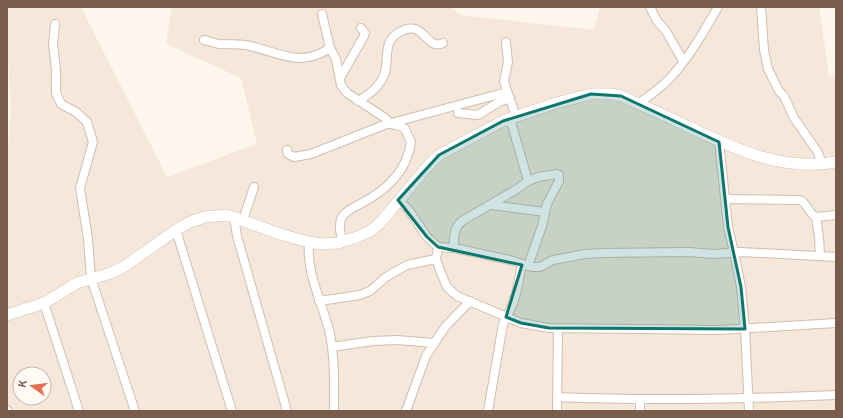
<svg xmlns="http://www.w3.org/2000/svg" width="843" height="418" viewBox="0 0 843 418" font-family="Overpass,sans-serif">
<rect width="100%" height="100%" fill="#fdf6ec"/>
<path fill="#f5e8da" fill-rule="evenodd" d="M7,7H81L167,177L257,144L241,78L166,44L172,7H451L461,15L594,30L600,7H819L829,76L836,74V411H7V161L11,107L7,47ZM20,374H44V398H20Z"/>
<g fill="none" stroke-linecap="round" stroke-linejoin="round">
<g stroke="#d1beb0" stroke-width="10">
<g id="street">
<path d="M650,7L657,21L666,31L683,61"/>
<path d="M761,7L764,50L768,69L779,91L784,96L794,118L817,151L823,165"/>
<path d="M322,14L330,48L336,59L341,85L347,93L385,118L391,124L400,126L405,129L411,142C407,171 387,190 362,203C355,207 346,210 342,217C338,225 340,234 343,242"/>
<path d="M55,24L53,44L56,70V93L61,104L76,112L87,122L93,142L80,188L88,239L91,278L135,411"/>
<path d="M204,40C209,41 214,43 219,44C230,45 240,43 250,46C281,53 300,68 330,48"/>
<path d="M506,42L508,62L504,81L506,88L516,116"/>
<path d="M340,78L364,36L365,33L361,28"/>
<path d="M358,101C370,94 381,86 385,72C389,58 383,42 398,33C425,16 425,52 443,43"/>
<path d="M638,104C647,97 657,91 665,83C687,62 703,33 718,7"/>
<path d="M458,113L478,115L499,102L510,98"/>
<path d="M510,118L528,181"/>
<path d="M719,142L728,227L734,252L741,287L745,329L749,411"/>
<path d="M287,150L288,154L294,157L311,154L384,125L507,92"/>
<path d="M725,199L800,200C808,204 808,213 816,217L819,237L820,256"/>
<path d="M398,200L408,209L427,237L438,247L454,248L510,260L532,267H540L553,260L585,254L601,253L688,252L714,254L741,252L836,257"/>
<path d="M491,205L545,212"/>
<path d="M234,217L237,236L287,411"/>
<path d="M816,217L836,215"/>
<path d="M243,220L254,187"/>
<path d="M176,230L232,411"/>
<path d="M309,242C306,275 323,303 330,334C335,360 334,385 334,411"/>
<path d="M438,247L436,259L441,273L447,287L457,296L521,323L549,328L720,330L836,323"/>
<path d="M454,248C454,237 453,229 462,221L517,189L528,181L538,177L557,174L559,175V181L547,204L542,226L528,266"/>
<path d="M319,301L360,295L370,291L386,277L407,265L436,259"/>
<path d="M44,303L79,411"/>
<path d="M332,347L373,341L397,340L434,343"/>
<path d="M557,397C650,401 743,399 836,395"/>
<path d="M640,399V411"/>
<path d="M7,410L8,411"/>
<path d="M406,411L426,356L445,327L470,301"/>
<path d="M488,411L503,324L512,306L517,290L522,264"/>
<path d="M557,411L558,329"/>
</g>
</g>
<g stroke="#d6c0b0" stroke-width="12">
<path id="secondary" d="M7,315L44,303L77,283L111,273L125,266L176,230L190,222L205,217L227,215L283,235L309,242L321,244L338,243L354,238L369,232L380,223L427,167L439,155L454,147L503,121L556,103L591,94H611L621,96C639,104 657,112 674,120C724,144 779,173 836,162"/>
</g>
<use href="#street" stroke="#fff" stroke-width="8"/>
<use href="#secondary" stroke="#fff" stroke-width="11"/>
</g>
<path fill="#0f766e" fill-opacity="0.2" stroke="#0f766e" stroke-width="3" stroke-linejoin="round" d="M591,94L621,96L719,142L728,227L741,287L745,329L549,328L521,323L506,317L522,265L438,247L427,237L398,200L439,155L503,121Z"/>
<rect width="843" height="418" fill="none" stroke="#7a5c4d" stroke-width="16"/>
<g transform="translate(32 386) rotate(284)"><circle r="19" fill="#fffaf3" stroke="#cabbb1"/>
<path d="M0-3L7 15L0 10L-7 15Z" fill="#e76f51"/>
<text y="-6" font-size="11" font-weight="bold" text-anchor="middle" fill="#7a5c4d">K</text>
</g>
</svg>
